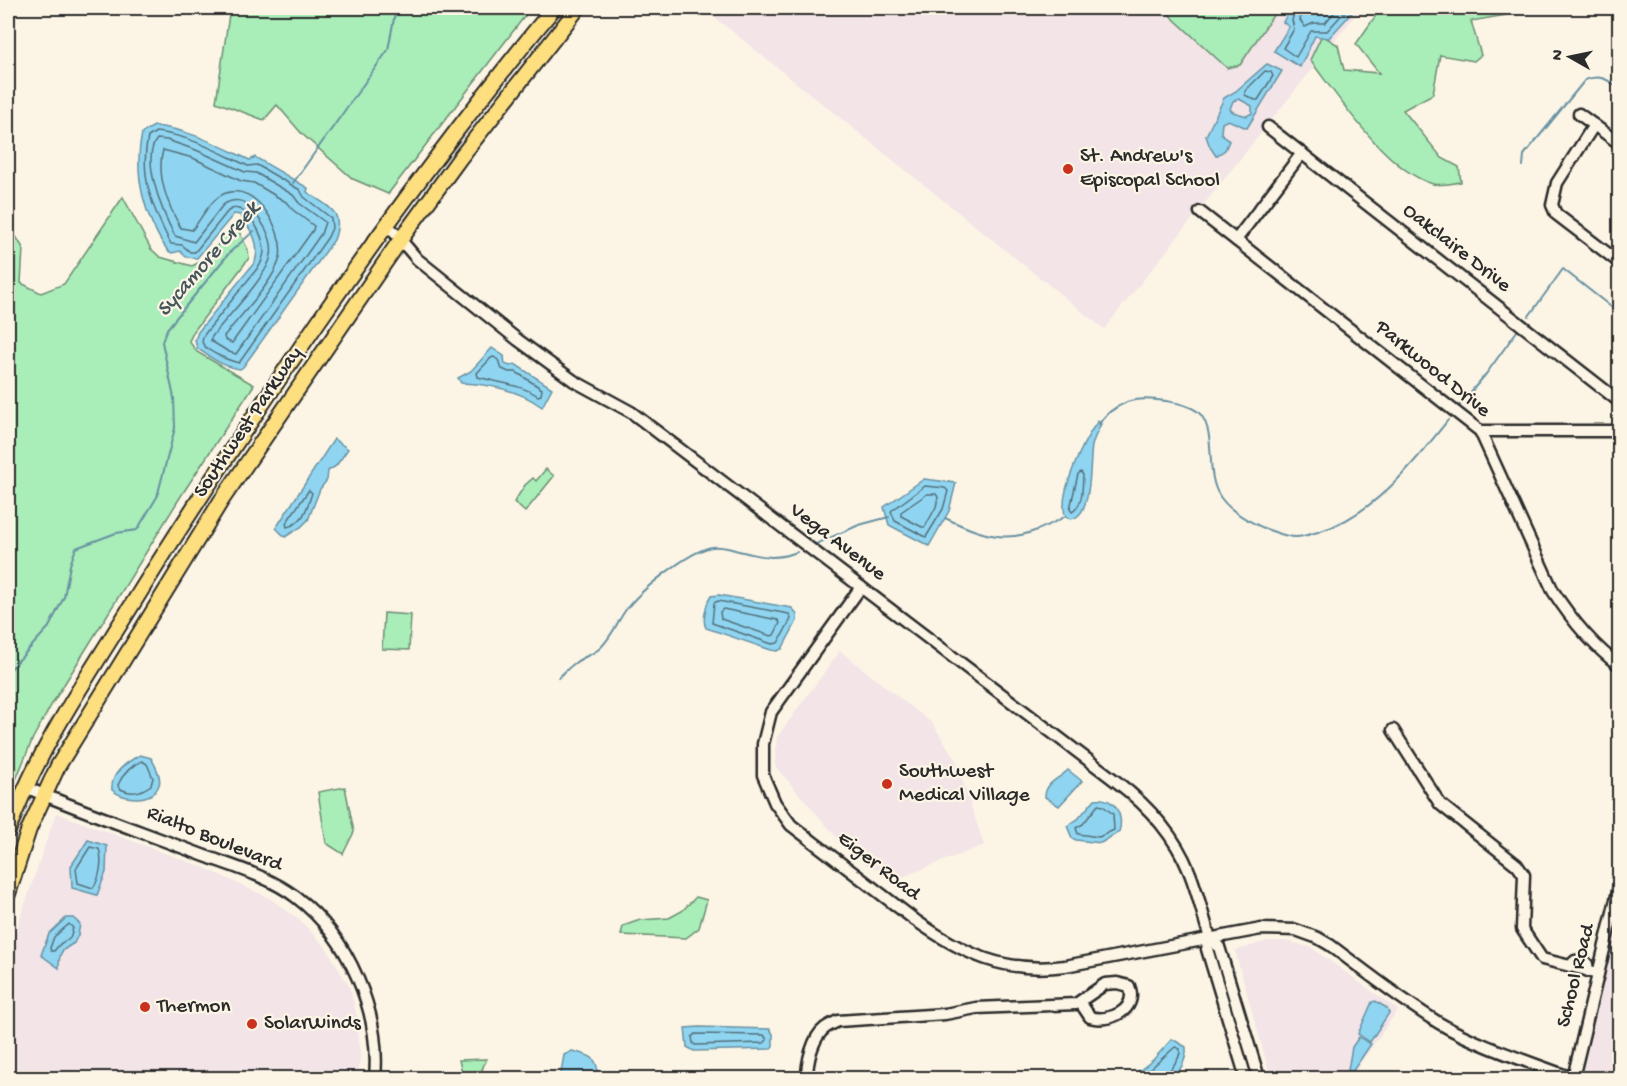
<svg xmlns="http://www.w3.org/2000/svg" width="1627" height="1086" viewBox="0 0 1627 1086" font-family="'Gochi Hand',sans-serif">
<rect width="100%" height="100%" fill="#fcf5e5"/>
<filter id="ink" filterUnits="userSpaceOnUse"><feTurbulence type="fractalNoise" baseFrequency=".0167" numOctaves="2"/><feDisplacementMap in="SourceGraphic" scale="12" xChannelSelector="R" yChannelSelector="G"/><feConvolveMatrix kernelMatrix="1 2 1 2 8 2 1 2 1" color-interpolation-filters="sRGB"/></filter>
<g filter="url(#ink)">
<g fill="#f2e4e7">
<path d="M703,8H1361L1104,329Z"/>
<path d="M840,651L933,724L955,759L984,845L897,879L865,864L847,849L775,766L777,737Z"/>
<path d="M56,813L205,868L269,898L299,919L326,948L349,986L357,1016L360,1055L358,1078H8V954Z"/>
<path d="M1619,917V1078H1589L1584,1077L1583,1072Z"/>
<path d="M1267,941H1287L1312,948L1398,1010L1350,1078H1271L1235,951Z"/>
</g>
<g fill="#a9edb8" stroke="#6a8c72" stroke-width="1.5">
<path d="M230,8H531L388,194L353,179L302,134L277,105L264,120L216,102Z"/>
<path d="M1162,8H1278L1240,65L1227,68Z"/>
<path d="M1381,8H1510L1506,15L1471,21L1481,55L1474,61L1440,55L1433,94L1403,110L1442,158L1459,167L1461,182C1453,183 1441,186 1433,184C1387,171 1339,98 1310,60L1322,35L1338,45L1344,70L1379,73L1356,44Z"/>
<path d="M123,197L151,249L160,257L192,266L208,258L231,227H237L248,250L249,258L194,331L189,341L197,352L254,385L181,496L52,704L33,738L8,799V223L23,248L21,283L41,293L64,284Z"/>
<path d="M546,469L554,476L525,512L514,502L525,485L533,478L536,481Z"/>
<path d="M384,613L411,615L409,650L382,649Z"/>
<path d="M345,787L354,832L343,854L326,843L318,792Z"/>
<path d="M696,897L707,900L699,928L686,938L621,935L623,926L640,920L669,918L682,911Z"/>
<path d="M486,1059L482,1070V1078H463L459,1060Z"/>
</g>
<g fill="#8fd5f1" stroke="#6791a2" stroke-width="1.5" fill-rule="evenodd">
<path d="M1291,8H1356L1329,38L1315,36L1300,67L1274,51L1289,27L1283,22Z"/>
<path d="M1267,64L1282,71L1247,128L1228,120L1222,123L1221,133L1229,141L1225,150L1216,156L1210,147L1206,136L1224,98L1236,91ZM1239,99L1252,106V113L1247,116L1233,112L1230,109L1233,101Z"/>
<path d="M154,126C189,129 219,146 250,160L255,157L308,188L307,192C329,208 345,210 334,240L243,367L240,369C223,367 210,357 197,348L195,340L198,332L255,262C261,243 251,230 240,215L234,214L197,258L186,257L180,251L172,253L168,251C144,218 133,174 142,133Z"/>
<path d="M492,348L504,356L505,364L510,366L515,364L552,388L542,407C519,390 489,384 461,383L458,378L471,371Z"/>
<path d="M1098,421L1101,424C1098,431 1094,437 1092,446C1089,464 1093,516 1071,519L1066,517C1056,496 1085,438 1098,421Z"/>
<path d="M334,439L348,449L336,466L328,471L327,480L320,489L308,520L301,527L285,537L276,528Z"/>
<path d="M924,479L956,483L949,511L929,546L889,525L884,507Z"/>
<path d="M719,595L792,608C796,612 798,615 797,621L782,649L777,651L771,650L706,628C702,621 706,604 711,596Z"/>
<path d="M140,755L151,758C155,765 162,777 159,785C152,803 123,800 112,790C110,773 127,762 140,755Z"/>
<path d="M1068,770L1082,781L1059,806L1045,797C1045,782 1059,779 1068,770Z"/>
<path d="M1095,799C1115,796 1124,816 1119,832L1101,843L1076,840L1072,838L1067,826L1078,819Z"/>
<path d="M88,840L107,846L106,872L97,895L72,888L71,866Z"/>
<path d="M66,918H73L80,924L78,935L74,943C61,951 59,951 59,968L41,955L49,934Z"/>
<path d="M1375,1001L1387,1008L1389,1013L1370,1042L1358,1034L1372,1002Z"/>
<path d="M699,1027L770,1029L773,1034V1046L770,1049L694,1051L687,1047L685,1028Z"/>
<path d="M1359,1037L1371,1044L1352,1072L1348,1070L1352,1047Z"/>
<path d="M1172,1039L1186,1047C1187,1058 1180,1076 1168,1078C1157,1081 1141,1079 1130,1078L1153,1060Z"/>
<path d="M572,1051C593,1056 597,1057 599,1078H560L564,1055Z"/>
</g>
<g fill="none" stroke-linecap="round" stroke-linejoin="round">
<g stroke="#536f7a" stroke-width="1.5">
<path d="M1296,8L1292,20L1294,29L1283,48L1296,57L1311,31H1327L1348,8"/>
<path d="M1303,8L1300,20L1305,27L1314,23H1325L1338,8"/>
<path d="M1265,71L1271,72L1273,76L1258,100H1255L1245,95V91Z"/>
<path d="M156,132C189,135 218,152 248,166L257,165L300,190L304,197L331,218L332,228L328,237L239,363C230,361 207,352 203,344C201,341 203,338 204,335L260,265C262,260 264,256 264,250C263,235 250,209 234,208L228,211L195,252H190L182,245L171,244C153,210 139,176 148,137Z"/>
<path d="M157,139L167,140L196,150L245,172L256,173L293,195L299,203L325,222L321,234L236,354L229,352L211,341V338C225,318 268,277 271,255C274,238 262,222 252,209C244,199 233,198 223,205L194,242L175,236C164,216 140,159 157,139Z"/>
<path d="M163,150L193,158L241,181L254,183L286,202L293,210L314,226L313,230L232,343L225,340L224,336C240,316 275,281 280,257C285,232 256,182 226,193C211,198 202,218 192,230L181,228C168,206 156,175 163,150Z"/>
<path d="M494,357L498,360L502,369L509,372H516L542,389L541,395L538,396C520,384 498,383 478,377L477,373L491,358Z"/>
<path d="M1081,472L1083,475C1082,487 1084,505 1072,512L1070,509L1078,474Z"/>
<path d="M925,486L945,488L948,491L943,509L926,537L895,521L891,511Z"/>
<path d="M309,490L312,493C307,508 304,523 287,527L286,523Z"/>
<path d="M927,494H936L938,497L936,507L925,527H922L901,516V512Z"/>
<path d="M718,601L789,614L791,619L778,643L772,644L712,623L714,603Z"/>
<path d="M723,609L778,620L780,623L774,635L771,636L721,619L720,612Z"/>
<path d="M142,761L147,764L153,778L151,785C140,793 131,795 119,788L118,785C123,773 131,766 142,761Z"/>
<path d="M1098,805L1103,806L1113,814L1114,830L1099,837L1078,834L1076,828L1083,824Z"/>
<path d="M90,847L99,849C103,860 100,879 93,888L78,883L76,869Z"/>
<path d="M69,924L73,928L70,938L60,944L54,951H51L50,948L54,937Z"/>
<path d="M695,1034L764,1035L767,1040L764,1043L695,1045L693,1043L692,1037Z"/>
<path d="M1140,1078L1175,1047L1180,1049C1181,1062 1168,1067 1167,1078"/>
</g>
<g stroke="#6791a2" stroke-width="2">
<path d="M1523,166L1524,155L1585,80C1599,74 1608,79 1620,89"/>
<path d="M293,183L388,50L396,8"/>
<path d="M1529,316L1563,269L1620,314"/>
<path d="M1459,406L1486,374L1517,331"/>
<path d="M1099,424C1105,414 1115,407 1127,402C1143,396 1190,401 1201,415C1217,435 1204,475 1221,498C1231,512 1250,522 1266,529C1276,532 1285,537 1296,537C1303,537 1311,534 1318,532C1374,515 1413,464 1448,420"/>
<path d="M945,518C996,542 1016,544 1066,516"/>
<path d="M816,544L859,525L889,517"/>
<path d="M8,672L49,627L64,597L70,565L76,548L116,533L137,530L157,497L175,428L174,398L162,342L167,329L230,252L254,231"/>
<path d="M558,678C564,673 569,667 575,663C582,657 592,655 599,649C611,639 616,624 625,611C638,592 689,551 712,547C720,546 728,548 735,550C759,556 773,561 797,552"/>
</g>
<g stroke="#2b2b2b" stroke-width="15">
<g id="minor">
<path d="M1579,114L1620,144"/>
<path d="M1594,125L1557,183L1552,205L1556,214L1620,263"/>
<path d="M1268,127L1620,402"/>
<path d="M1200,212L1480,431L1553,591C1571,619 1593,646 1620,666"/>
<path d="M387,224L417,259L518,340L574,381L631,412L1117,782C1147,805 1175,836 1189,871C1198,893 1203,916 1210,938L1207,949L1246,1078"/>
<path d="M1236,240L1302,153"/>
<path d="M1480,431H1620"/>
<path d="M861,587L771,712L763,744V775L775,803L791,825L915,920C963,954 1005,974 1065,966L1261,929L1296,930L1318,938L1330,945C1366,972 1401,1000 1439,1023C1478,1046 1530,1062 1572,1078"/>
<path d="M1393,730L1440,804L1517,865L1524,875L1522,929L1542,959L1598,973"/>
<path d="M25,787C84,812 145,833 205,856C235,867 270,877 296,897C349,937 381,1013 375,1078"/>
<path d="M1210,938L1219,947L1259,1078"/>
<path d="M1570,966L1575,961L1583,960L1587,964L1588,971"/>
<path d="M807,1078C807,1063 812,1038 825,1028C829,1025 834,1023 838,1021L945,1014L976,1008L1076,1004L1105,984L1117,983L1129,986C1139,1010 1109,1023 1090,1017L1080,1002"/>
<path d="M1573,1078L1620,883"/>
</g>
</g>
<g stroke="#2b2b2b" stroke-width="18">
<g id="major">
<path d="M8,831C39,745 93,669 140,592C197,500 257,411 318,322C393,214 470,109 554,8"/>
<path d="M8,894L29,829L58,766L221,501L401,239L460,158L578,8"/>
</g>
</g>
<use href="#minor" stroke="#fcf5e5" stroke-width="10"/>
<use href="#major" stroke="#fddf80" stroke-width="14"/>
</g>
</g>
<g fill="#c8321e" stroke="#fcf5e5" stroke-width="2">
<circle cx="1068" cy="169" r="6"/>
<circle cx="887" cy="784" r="6"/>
<circle cx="145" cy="1007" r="6"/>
<circle cx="252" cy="1024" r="6"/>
</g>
<g text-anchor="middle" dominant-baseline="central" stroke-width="4.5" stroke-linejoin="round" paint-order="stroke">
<g font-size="21" fill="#2b2b2b" stroke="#fcf5e5" text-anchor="start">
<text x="1080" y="157">St. Andrew's<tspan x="1080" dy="24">Episcopal School</tspan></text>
<text x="899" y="772">Southwest<tspan x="899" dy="24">Medical Village</tspan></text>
<text x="157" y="1007">Thermon</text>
<text x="264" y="1024">SolarWinds</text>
</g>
<g font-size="21" fill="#2b2b2b" stroke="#fcf5e5">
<text transform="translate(1456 249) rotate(38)">Oakclaire Drive</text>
<text transform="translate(1432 370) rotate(39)">Parkwood Drive</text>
<text transform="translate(249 423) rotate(-56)">Southwest Parkway</text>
<text transform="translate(837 543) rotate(37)">Vega Avenue</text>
<text transform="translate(214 840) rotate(22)">Rialto Boulevard</text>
<text transform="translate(878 867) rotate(38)">Eiger Road</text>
<text transform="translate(1577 976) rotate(-76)">School Road</text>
</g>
<g font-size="22" font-style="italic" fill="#44565c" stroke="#fcf5e5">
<text transform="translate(209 260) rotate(-49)">Sycamore Creek</text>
</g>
</g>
<rect width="1627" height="1086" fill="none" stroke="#fcf5e5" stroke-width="30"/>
<rect x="15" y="15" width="1597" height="1056" fill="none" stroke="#2b2b2b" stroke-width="2" filter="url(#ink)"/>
<g transform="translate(1570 57) rotate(279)" stroke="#fcf5e5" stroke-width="4.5" paint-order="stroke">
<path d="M0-4.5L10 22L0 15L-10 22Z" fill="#2b2b2b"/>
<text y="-9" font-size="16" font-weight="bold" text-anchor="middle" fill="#2b2b2b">N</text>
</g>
</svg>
